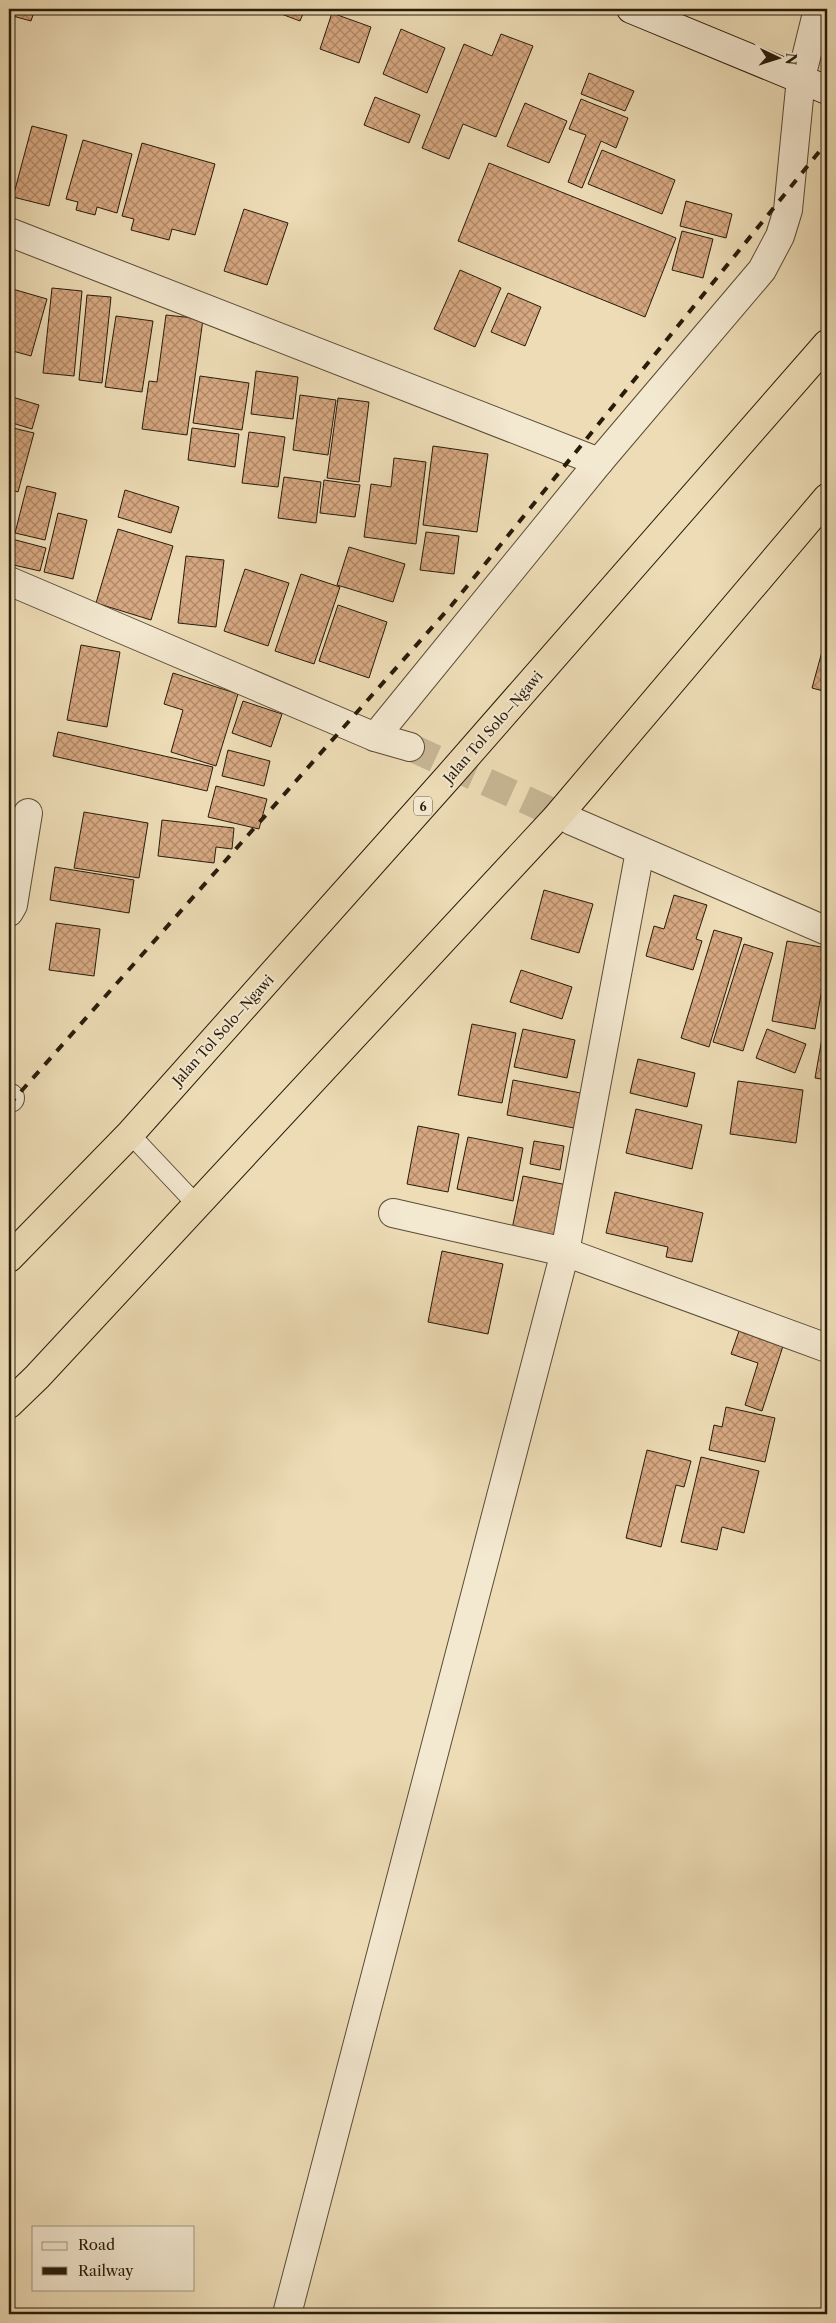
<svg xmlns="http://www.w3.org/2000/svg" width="836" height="2323" viewBox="0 0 836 2323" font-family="'Libre Caslon Text',serif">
<defs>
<pattern id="building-cross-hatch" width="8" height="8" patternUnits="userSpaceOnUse" patternTransform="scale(1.25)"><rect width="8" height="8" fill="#d7a881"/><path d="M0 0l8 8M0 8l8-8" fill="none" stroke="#ae8868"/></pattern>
</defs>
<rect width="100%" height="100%" fill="#eddcb6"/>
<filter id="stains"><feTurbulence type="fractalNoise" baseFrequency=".004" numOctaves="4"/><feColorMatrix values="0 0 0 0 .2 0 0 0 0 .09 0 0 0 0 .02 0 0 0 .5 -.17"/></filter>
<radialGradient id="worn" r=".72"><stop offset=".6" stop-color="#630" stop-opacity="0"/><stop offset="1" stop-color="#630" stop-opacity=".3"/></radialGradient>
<g fill="url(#building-cross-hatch)" stroke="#291c0b">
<path d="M9,9H35L31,21L9,15Z"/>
<path d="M268,9H305L300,21Z"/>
<path d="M332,13L371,27L359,63L320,49Z"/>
<path d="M401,29L445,48L427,93L383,74Z"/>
<path d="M501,34L533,46L496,137L463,124L449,159L422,148L464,44L492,56Z"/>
<path d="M589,73L634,91L625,111L581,94Z"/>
<path d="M375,97L420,115L409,143L364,125Z"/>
<path d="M581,99L628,118L616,148L601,141L582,188L568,182L586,135L569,129Z"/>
<path d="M525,103L567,121L549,163L507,146Z"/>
<path d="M32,126L67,135L49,206L13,197Z"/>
<path d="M83,140L132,154L117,213L97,207L95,215L76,210L78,202L66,199Z"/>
<path d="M142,143L215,164L195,235L172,229L169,240L131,230L134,219L122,216Z"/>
<path d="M602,150L675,180L662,214L588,184Z"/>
<path d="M489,163L676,238L645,317L458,241Z"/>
<path d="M686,201L732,214L726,238L680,226Z"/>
<path d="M244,209L288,223L267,285L224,271Z"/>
<path d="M682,231L713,239L703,278L672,270Z"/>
<path d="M460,270L501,288L475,347L434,329Z"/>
<path d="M9,288L47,299L31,356L9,350Z"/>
<path d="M52,288L82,291L74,376L43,373Z"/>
<path d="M508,293L541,307L525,346L491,332Z"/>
<path d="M87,295L111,297L102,383L79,380Z"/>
<path d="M166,315L203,319L187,435L142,429L149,381L157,382Z"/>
<path d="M116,316L153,321L142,392L105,387Z"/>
<path d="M256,371L298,377L293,419L251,414Z"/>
<path d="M200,376L249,383L242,430L193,423Z"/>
<path d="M300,395L336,400L328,455L293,450Z"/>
<path d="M9,396L39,405L32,429L9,422Z"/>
<path d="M338,398L369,402L359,482L327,478Z"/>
<path d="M9,427L34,433L18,492L9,489Z"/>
<path d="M192,428L239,434L235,467L188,460Z"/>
<path d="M249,432L285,437L278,487L242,483Z"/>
<path d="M433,446L488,454L477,532L423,525Z"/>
<path d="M394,458L426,462L416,544L364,537L371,484L391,487Z"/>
<path d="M284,477L321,482L316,523L278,518Z"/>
<path d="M324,480L360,485L355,517L320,513Z"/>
<path d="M27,486L56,493L45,540L15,533Z"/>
<path d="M125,490L179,507L171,533L118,517Z"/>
<path d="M58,513L87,520L73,579L44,572Z"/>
<path d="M118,529L173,546L151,620L96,603Z"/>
<path d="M426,532L459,536L454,574L420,570Z"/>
<path d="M12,539L46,548L40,571L9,564Z"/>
<path d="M349,547L405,564L393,602L337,585Z"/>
<path d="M186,556L224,560L216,627L178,623Z"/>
<path d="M245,569L289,583L268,646L224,631Z"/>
<path d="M301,574L340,587L314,664L275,651Z"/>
<path d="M338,605L387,622L369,678L319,661Z"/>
<path d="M81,645L120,652L107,727L67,720Z"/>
<path d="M823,648L827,649V692L812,688Z"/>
<path d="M173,673L238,694L216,766L171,752L183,710L164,704Z"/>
<path d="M243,701L282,714L271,747L232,733Z"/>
<path d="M58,732L213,767L207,791L53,756Z"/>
<path d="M228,750L270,761L264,786L222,776Z"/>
<path d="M216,786L267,799L259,829L208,817Z"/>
<path d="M84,812L148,823L139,878L74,868Z"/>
<path d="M162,820L234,828L232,849L216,847L214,863L158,856Z"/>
<path d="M55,867L134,880L129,913L50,900Z"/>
<path d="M544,890L593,904L579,953L531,939Z"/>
<path d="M674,895L707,905L696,939L702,941L693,970L646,956L654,926L664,929Z"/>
<path d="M56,923L100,929L94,976L49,970Z"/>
<path d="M714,930L742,938L709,1047L681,1038Z"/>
<path d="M787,941L827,948V960L815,1029L772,1021Z"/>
<path d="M744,944L773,953L743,1051L713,1042Z"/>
<path d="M9,962L12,963L9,980Z"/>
<path d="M521,970L572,987L562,1019L510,1002Z"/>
<path d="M827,1010V1080L815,1078Z"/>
<path d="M472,1024L516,1033L502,1103L458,1095Z"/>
<path d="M523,1029L575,1040L567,1078L514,1067Z"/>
<path d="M767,1029L806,1044L795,1073L756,1058Z"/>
<path d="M638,1059L695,1073L687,1107L630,1093Z"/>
<path d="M513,1080L586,1094L579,1129L507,1115Z"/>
<path d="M738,1081L803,1090L796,1143L730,1134Z"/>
<path d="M636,1109L702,1125L692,1169L626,1153Z"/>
<path d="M418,1126L459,1134L448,1192L407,1184Z"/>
<path d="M468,1137L523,1148L513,1201L457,1189Z"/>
<path d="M534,1141L564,1146L560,1170L530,1164Z"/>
<path d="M523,1176L567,1185L555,1238L512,1229Z"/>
<path d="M615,1192L703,1213L692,1262L666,1257L668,1247L606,1233Z"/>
<path d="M442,1251L503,1264L488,1334L428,1322Z"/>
<path d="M739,1331L783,1346L762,1411L745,1405L758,1363L731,1354Z"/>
<path d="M726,1407L775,1418L765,1462L709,1450L714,1425L722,1427Z"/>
<path d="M647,1450L691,1461L684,1487L676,1485L661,1547L626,1538Z"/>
<path d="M701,1457L759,1471L744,1533L722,1527L717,1550L681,1542Z"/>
</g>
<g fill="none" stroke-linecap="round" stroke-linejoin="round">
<path stroke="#c6b694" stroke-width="28" stroke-dasharray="28 14" stroke-linecap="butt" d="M410,747L572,821"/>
<g stroke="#5a4c36" stroke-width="20">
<path id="lane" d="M130,1134L196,1204"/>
</g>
<g stroke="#5a4c36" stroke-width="30">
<g id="street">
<path d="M9,232L599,462"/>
<path d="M9,581L375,737L410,747"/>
<path d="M375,737L599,462L762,270L780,236L788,210L801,78L818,9"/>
<path d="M572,821L827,931"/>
<path d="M9,912L13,905L28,813"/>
<path d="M9,1098H10"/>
<path d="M393,1213L565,1252L827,1348"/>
<path d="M287,2314L565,1252L640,851"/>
</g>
</g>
<g stroke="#291c0b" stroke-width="30">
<path id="secondary" d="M631,9L827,90"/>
</g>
<g stroke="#291c0b" stroke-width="30">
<g id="highway">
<path d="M9,1258L130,1134L450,775L827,344"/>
<path d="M9,1404L37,1377L556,818L827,498"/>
</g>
</g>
<use href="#lane" stroke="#f3e8d0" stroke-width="18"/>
<use href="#street" stroke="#f3e8d0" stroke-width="28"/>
<use href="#secondary" stroke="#f3e8d0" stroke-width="28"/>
<use href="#highway" stroke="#eddcb6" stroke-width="28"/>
<path stroke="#291c0b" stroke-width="4" stroke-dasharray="9 9" stroke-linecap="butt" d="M9,1105L451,606L827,142"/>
</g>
<g text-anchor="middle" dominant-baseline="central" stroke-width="4" stroke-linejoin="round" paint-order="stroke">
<rect fill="#f3e8d0" stroke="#665946" stroke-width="1" x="414" y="796.5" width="18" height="19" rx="4"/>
<g font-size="12" font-weight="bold" fill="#291c0b">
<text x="423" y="806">6</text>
</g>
<g font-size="14" fill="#291c0b" stroke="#f3e8d0">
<text transform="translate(493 727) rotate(-49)">Jalan Tol Solo–Ngawi</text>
<text transform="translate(223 1030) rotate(-48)">Jalan Tol Solo–Ngawi</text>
</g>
</g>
<rect width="836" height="2323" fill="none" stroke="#eddcb6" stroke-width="30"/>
<rect x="10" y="10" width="816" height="2303" fill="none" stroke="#291c0b" stroke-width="2.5"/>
<rect x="15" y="15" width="806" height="2293" fill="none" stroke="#291c0b"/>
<rect x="32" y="2226" width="162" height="65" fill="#f3e8d0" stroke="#a29681"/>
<rect x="42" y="2242" width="25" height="8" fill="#f3e8d0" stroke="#a29681"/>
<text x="78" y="2250" font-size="15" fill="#291c0b">Road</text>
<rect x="42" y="2267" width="25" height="8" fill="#291c0b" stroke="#a29681"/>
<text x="78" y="2276" font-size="15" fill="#291c0b">Railway</text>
<g transform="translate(778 58) rotate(94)" stroke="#f3e8d0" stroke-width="4" paint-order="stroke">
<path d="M0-4L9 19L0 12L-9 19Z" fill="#291c0b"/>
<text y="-8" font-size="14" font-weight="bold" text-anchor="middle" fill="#291c0b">N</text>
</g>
<rect width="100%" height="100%" filter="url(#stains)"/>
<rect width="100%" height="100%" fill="url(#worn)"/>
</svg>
